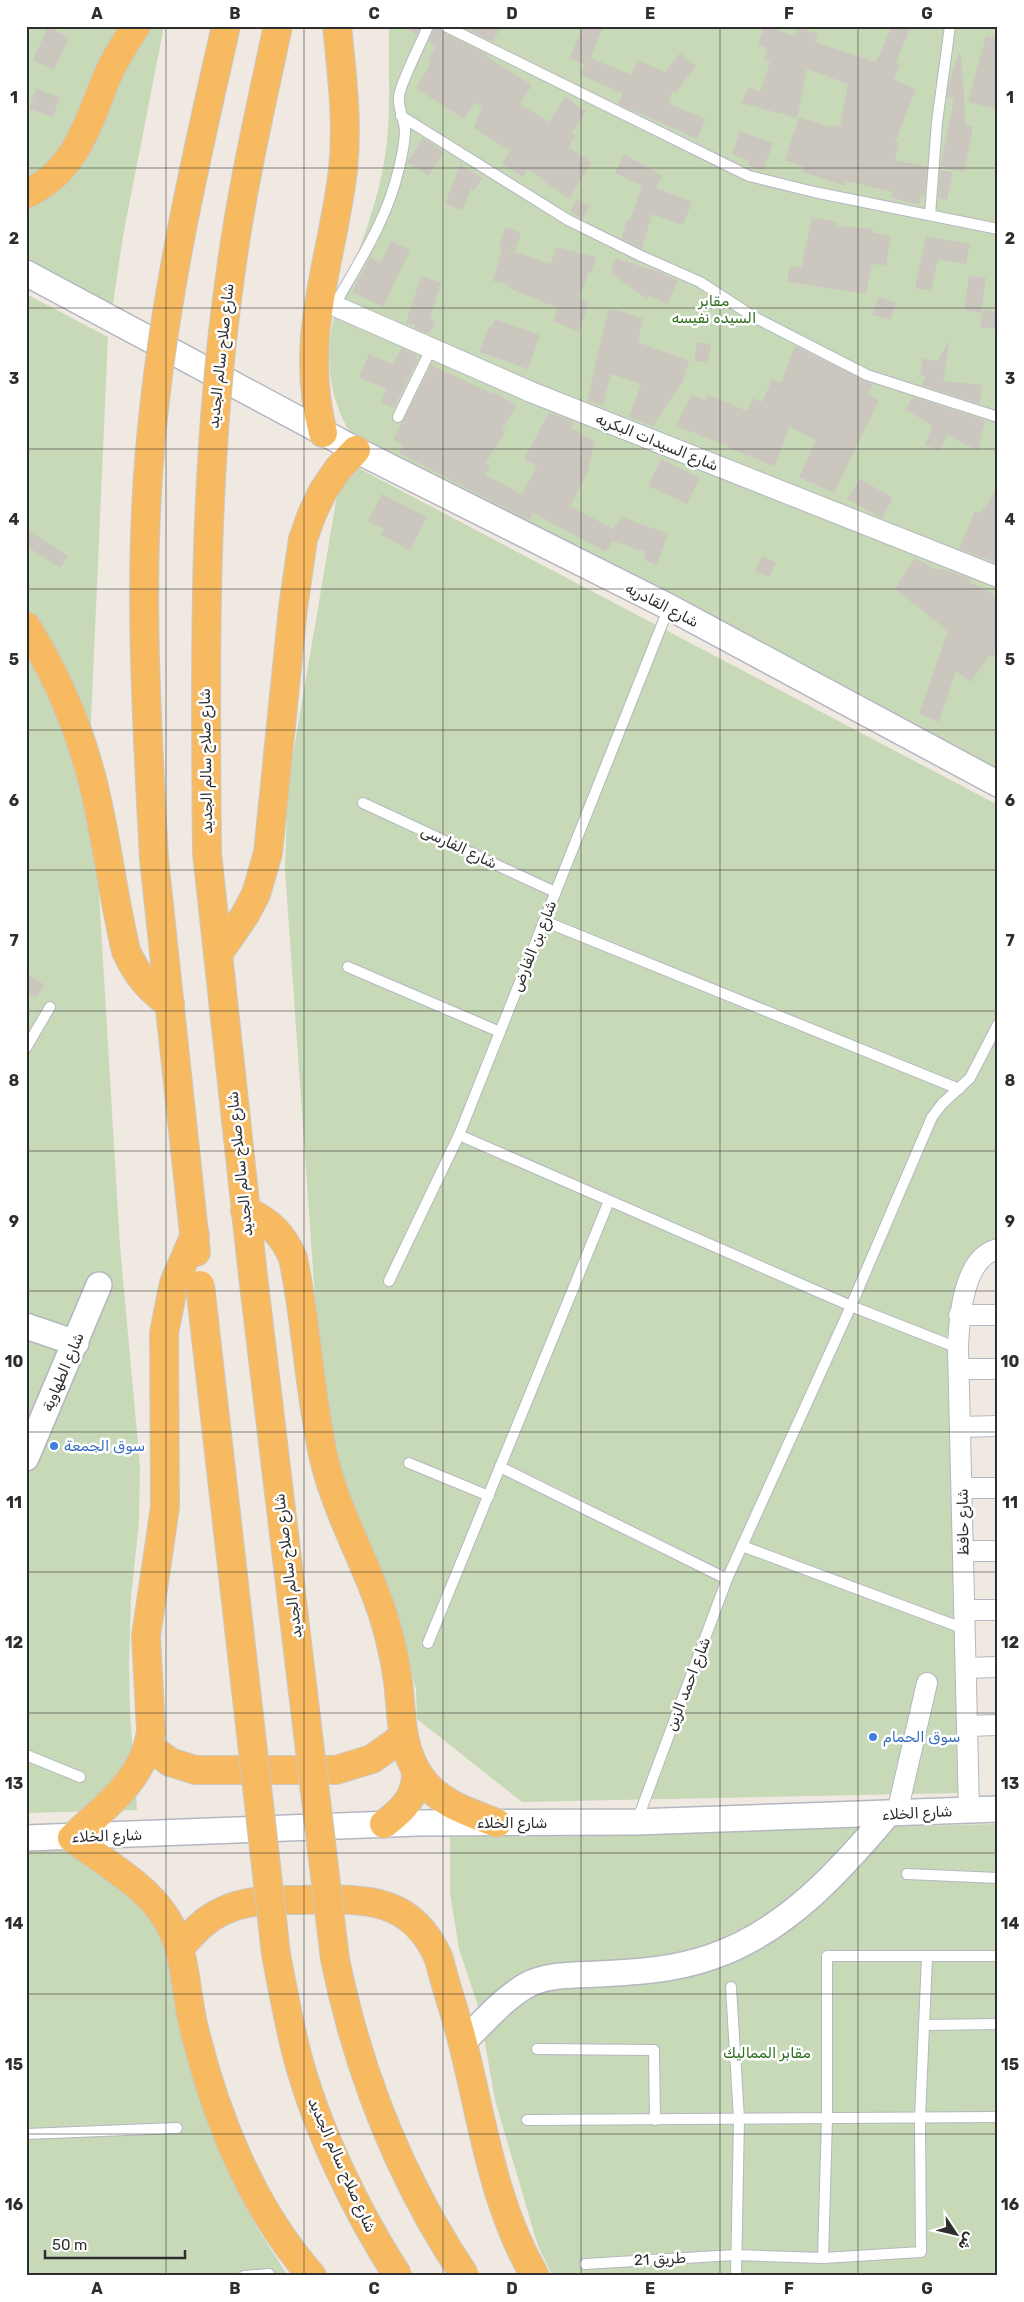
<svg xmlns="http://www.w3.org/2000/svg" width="1024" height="2302" viewBox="0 0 1024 2302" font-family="Rubik,'Noto Sans Arabic',sans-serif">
<rect width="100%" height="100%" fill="#efe9e1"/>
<g fill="#c8d9b8">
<path d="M26,26H164L123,236L112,311L26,264Z"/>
<path d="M389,26H998V770L354,438C331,406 324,361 333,322C336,306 344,291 350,275C363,239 377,202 384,163C392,118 388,72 389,26Z"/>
<path d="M26,294L108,337L90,743L120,1246L140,1466L139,1521L131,1598L129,1663L130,1712L137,1810L26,1813Z"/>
<path d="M343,460L998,805V1245L947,1335L960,1793L522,1802L417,1719L416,1689L396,1615L375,1556L340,1482L320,1370L285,870L287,811L291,767Z"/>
<path d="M998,1824V2276H553L538,2246L495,2100L479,2009L459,1949L450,1893V1837Z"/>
<path d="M111,1845L125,1866L160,1934L225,2164L258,2229L288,2276H26V1847Z"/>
</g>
<g fill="#cbc7bf">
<path d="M48,26L69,38L54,70L33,60Z"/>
<path d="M402,26H420L417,35Z"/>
<path d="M435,26H438L442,32L487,54L486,56L532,85L520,104L549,122L565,97L586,111L572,133L576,136L568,147L592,162L569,199L528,169L523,177L502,164L510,151L474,128L482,106L475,103L464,119L416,88L431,62L427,60L436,47L428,42Z"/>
<path d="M461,26H501L493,42Z"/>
<path d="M583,26H603L591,58L631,75L638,60L665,72L680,53L696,66L676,92H672L669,104L706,119L697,139L618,104L623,93L580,75L585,65L570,58Z"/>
<path d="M764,26L795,36L798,27L818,34L815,42L876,62L892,26H911L896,63L900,64L894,80L916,89L895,142L899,143L895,160L927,167L925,195H921L919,205L891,198L892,192L846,181L845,186L802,172L804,167L785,160L799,117L830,127L831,125L840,127L848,84L807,69L797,118L741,103L749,87L760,92L770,62L764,60L767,48L758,45Z"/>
<path d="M986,36L998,39V101L996,109L968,102Z"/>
<path d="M958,54H961L966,126L973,127L964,172L940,168L954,98L947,97L948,88Z"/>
<path d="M36,89L60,97L53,117L29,109Z"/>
<path d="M740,131L773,143L763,171L748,165L749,161L732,154Z"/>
<path d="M423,138L444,152L428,176L407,162Z"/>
<path d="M624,154L663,176L656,188L692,202L683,225L652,214L642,249L621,239L627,219L630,220L642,186L615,173Z"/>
<path d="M460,165L482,178L474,191L471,189L463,210L445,204Z"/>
<path d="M940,170L953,173L947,200L938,198Z"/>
<path d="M578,198L590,207L582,219L570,211Z"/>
<path d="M812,217L837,222L836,226L873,229V233L891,236L886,266L872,264L866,294L787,282L790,266L801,268Z"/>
<path d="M505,227L521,232L515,252L499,247Z"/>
<path d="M926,236L970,244L966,264L938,259L931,291L915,288Z"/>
<path d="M391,241L410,250L383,307L352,292L370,257L381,262Z"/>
<path d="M556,247L596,257L592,273L589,272L579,298L589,302L579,332L553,321L558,308L508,288L509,285L493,281L502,248L551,264Z"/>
<path d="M615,258L660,272L678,281L667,304L648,295L647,299L611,273Z"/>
<path d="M421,276L441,282L430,319L436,322L429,334L414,328L416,325L406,323Z"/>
<path d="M969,276L986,278L981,313L964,310Z"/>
<path d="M878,297L896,302L891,320L872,315Z"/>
<path d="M612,309L643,318L638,342L689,361L683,381L653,426L629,417L641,384L611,374L603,405L587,401L608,310L611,311Z"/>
<path d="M983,309L998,312V329L980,327Z"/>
<path d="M495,319L540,335L528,369L479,352L489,326L491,327Z"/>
<path d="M950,340L943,381L982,385L980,404L921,385L926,377L920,375L923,358L937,361Z"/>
<path d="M697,342L711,344L708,363L694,361Z"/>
<path d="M795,346L873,384L867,394L879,400L834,493L799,477L816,440L789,427L775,466L727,448L728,446L676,426L691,395L706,400L708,395L747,411L753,398L762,402L772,379L781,383Z"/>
<path d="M402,348L417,355L415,358L418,359L394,408L381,402L387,389L359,377L369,354L392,364Z"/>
<path d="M431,365L493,394L494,392L517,406L502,429L506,431L485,464L490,466L485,475L522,494L537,466L524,459L549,412L575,422L571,428L595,441L587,474L570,506L613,529L622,517L668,534L657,565L644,560L646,552L612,541L606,552L533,513L529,521L399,453L403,445L393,440Z"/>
<path d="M913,397L985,420L978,451L947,435L940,451L925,445L932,426L906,409Z"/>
<path d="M661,459L700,478L687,504L648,486Z"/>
<path d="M860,479L893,498L882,518L847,499Z"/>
<path d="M998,487V563L959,549L975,511L981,513Z"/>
<path d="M382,494L427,517L410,550L381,535L384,529L368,521Z"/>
<path d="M26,529L68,556L60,568L26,546Z"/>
<path d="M762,556L776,563L769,577L755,571Z"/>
<path d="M915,558L937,570L939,568L971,579L969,582L998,596V647L993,657L990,655L971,682L956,671L939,722L919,714L948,631L895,589Z"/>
<path d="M26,973L45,985L36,998L26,992Z"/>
</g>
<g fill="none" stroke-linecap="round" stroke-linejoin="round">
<g stroke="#b4b7c1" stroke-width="12">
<g id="service">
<path d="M445,26L749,176L814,192L998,229"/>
<path d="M401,116L568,220L641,256L700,282L754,317L867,375L998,417"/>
<path d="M930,215L937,122L950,26"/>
<path d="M334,306C359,262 388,218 399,168C402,156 405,143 405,130C404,119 398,109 399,97C400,83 422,42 428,26"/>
<path d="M398,417L431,349"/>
<path d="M363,803L555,892"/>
<path d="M544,921L959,1089"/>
<path d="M348,967L500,1032"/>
<path d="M26,1048L50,1007"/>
<path d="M459,1135L851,1306L958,1348"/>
<path d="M389,1281L459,1135L669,607"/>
<path d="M409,1463L489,1496"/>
<path d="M500,1467L727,1579"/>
<path d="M742,1546L965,1629"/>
<path d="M428,1643L609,1201"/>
<path d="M26,1755L80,1777"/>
<path d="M637,1821L727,1579L851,1306L932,1117L942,1104L970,1078L998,1024"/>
<path d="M907,1874L998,1878"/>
<path d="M731,1987L739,2119L736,2276"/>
<path d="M924,2025L998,2024"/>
<path d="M537,2049L654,2050L655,2120"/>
<path d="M527,2120L998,2117"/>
<path d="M26,2134L177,2128"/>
<path d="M823,2258L827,2118V1956H998"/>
<path d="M585,2264L735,2255L823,2258L921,2252L920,2118L927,1957"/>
<path d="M244,2276L269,2274"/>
</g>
</g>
<g stroke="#b4b7c1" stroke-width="22">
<g id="minor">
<path d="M319,299L531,392L998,577"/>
<path d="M959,1315H998"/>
<path d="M959,1369H998"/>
<path d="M961,1427L998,1426"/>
<path d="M962,1488H998"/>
<path d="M963,1551H998"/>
<path d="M965,1610H998"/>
<path d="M966,1668L998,1667"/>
<path d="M967,1726L998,1725"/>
<path d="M969,1811L958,1348C959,1319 963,1257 998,1249"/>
<path d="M897,1813L927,1683"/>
</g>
</g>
<g stroke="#b4b7c1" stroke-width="28">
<g id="tertiary">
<path d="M26,273L356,450L669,607L998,784"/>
<path d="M26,1326L76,1343"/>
<path d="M26,1458L99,1285"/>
<path d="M26,1838L417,1823L636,1822L998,1809"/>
<path d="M463,2042C484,2022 505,1996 531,1983C552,1974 577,1975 599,1974C637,1972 674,1970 711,1957C785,1932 839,1872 888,1814"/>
</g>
</g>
<g stroke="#c9c9c9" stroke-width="30">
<g id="trunk">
<path d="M26,194C79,170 89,118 110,70C118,54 127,40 136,26"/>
<path d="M323,433C298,336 332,264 343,170C348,122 342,75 337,26"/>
<path d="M26,626C57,675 80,730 94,787C107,841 113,896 126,951C136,974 149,990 170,1004"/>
<path d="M207,853L253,1276"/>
<path d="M154,859L196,1252"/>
<path d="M218,954L245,915L256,894L268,853L293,608L303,539L312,514L323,491L338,469L356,450"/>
<path d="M245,1211C269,1220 283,1235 293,1258C307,1324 309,1393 324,1459C339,1521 374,1575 389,1636C393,1651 396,1666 398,1681C402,1714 400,1746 419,1775C436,1802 468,1812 497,1823"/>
<path d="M195,1235L174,1283L164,1333L165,1507L146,1636L151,1732C144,1779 105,1807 72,1838C103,1862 145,1884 166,1918C186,1950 185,1989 193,2024C214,2113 251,2207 312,2276"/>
<path d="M148,1746L170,1762L195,1770H336L372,1759L403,1737"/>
<path d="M384,1824C403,1810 417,1796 416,1771"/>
<path d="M180,1948C192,1933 205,1919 223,1911C248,1899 274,1900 301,1900C361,1899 411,1894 439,1959C446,1988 456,2015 463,2044C483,2123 493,2204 535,2276"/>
</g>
</g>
<use href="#service" stroke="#fff" stroke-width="10"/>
<use href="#minor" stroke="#fff" stroke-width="20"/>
<use href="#tertiary" stroke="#fff" stroke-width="25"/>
<use href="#trunk" stroke="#f8ba60" stroke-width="28"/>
<g stroke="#c9c9c9" stroke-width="30" stroke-linecap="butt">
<g id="trunk-bridge">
<path d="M207,853C205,661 203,468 230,277C241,192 260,110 278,26"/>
<path d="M154,859C147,723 138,586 150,450C162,306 194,166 226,26"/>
<path d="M253,1276L335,1959C358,2072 400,2179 465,2276"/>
<path d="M200,1285L276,1954C282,1986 288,2019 296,2051C315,2126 356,2211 398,2276"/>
</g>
</g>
<use href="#trunk-bridge" stroke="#f8ba60" stroke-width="28"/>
</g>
<path fill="none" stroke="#2e2e2e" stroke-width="1" stroke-opacity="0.55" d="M166,26V2276M304,26V2276M443,26V2276M581,26V2276M720,26V2276M858,26V2276M26,168H998M26,308H998M26,449H998M26,589H998M26,730H998M26,870H998M26,1011H998M26,1151H998M26,1291H998M26,1432H998M26,1572H998M26,1713H998M26,1853H998M26,1994H998M26,2134H998"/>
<g fill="#3f7fe0" stroke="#fff" stroke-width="2">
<circle cx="54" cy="1446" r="5"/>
<circle cx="873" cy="1737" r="5"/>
</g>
<g text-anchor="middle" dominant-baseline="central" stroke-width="5" stroke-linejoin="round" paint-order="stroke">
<g font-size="15" fill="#2c6e1b" stroke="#fff">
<text x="714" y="301">مقابر<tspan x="714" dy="17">السيده نفيسه</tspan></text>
<text x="767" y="2053">مقابر المماليك</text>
</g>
<g font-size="15" fill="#2e2e2e" stroke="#fff">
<text transform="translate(221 356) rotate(-84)">شارع صلاح سالم الجديد</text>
<text transform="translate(657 442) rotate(22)">شارع السيدات البكريه</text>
<text transform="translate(662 605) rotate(27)">شارع القادريه</text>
<text transform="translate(206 761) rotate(-91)">شارع صلاح سالم الجديد</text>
<text transform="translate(459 847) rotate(25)">شارع الفارسى</text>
<text transform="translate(534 946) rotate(-68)">شارع بن الفارض</text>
<text transform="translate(240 1164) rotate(-96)">شارع صلاح سالم الجديد</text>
<text transform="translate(63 1372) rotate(-67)">شارع الطهاوية</text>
<text transform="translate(963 1522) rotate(-91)">شارع حافظ</text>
<text transform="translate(288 1566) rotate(-97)">شارع صلاح سالم الجديد</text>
<text transform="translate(688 1684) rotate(-69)">شارع احمد الزين</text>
<text transform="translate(917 1813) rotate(-3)">شارع الخلاء</text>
<text x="512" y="1823">شارع الخلاء</text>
<text transform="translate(107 1836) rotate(-2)">شارع الخلاء</text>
<text transform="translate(342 2165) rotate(66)">شارع صلاح سالم الجديد</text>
<text transform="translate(660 2259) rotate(-3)">طريق 21</text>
</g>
<g font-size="15" fill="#366cbe" stroke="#fff" text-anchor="start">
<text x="64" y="1446">سوق الجمعة</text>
<text x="883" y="1737">سوق الحمام</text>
</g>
</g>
<rect width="1024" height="2302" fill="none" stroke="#ffffff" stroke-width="55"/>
<g transform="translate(956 2234) rotate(125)" stroke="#ffffff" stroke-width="4" paint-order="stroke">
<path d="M0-4L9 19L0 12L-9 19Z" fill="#2e2e2e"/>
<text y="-8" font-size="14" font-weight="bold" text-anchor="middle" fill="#2e2e2e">ش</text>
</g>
<path d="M45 2250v8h140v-8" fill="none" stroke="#2e2e2e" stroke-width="2.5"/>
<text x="52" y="2250" font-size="15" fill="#2e2e2e" stroke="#ffffff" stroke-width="4" paint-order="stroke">50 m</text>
<rect x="28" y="28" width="968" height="2246" fill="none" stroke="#2e2e2e" stroke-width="2"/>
<g font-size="16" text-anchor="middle" font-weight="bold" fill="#2e2e2e">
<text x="97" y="19">A</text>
<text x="235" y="19">B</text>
<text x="374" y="19">C</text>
<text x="512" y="19">D</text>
<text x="650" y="19">E</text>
<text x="789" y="19">F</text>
<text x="927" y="19">G</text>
<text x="14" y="103">1</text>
<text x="1010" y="103">1</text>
<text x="14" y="244">2</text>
<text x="1010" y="244">2</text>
<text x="14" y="384">3</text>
<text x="1010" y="384">3</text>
<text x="14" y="525">4</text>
<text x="1010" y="525">4</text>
<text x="14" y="665">5</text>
<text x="1010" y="665">5</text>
<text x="14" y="806">6</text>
<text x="1010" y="806">6</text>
<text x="14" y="946">7</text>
<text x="1010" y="946">7</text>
<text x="14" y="1086">8</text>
<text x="1010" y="1086">8</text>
<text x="14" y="1227">9</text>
<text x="1010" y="1227">9</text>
<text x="14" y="1367">10</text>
<text x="1010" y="1367">10</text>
<text x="14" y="1508">11</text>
<text x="1010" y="1508">11</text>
<text x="14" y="1648">12</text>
<text x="1010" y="1648">12</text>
<text x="14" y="1789">13</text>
<text x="1010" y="1789">13</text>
<text x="14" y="1929">14</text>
<text x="1010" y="1929">14</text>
<text x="14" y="2070">15</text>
<text x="1010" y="2070">15</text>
<text x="14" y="2210">16</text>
<text x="1010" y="2210">16</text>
<text x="97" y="2294">A</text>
<text x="235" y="2294">B</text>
<text x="374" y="2294">C</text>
<text x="512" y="2294">D</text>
<text x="650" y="2294">E</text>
<text x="789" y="2294">F</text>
<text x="927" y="2294">G</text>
</g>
</svg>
